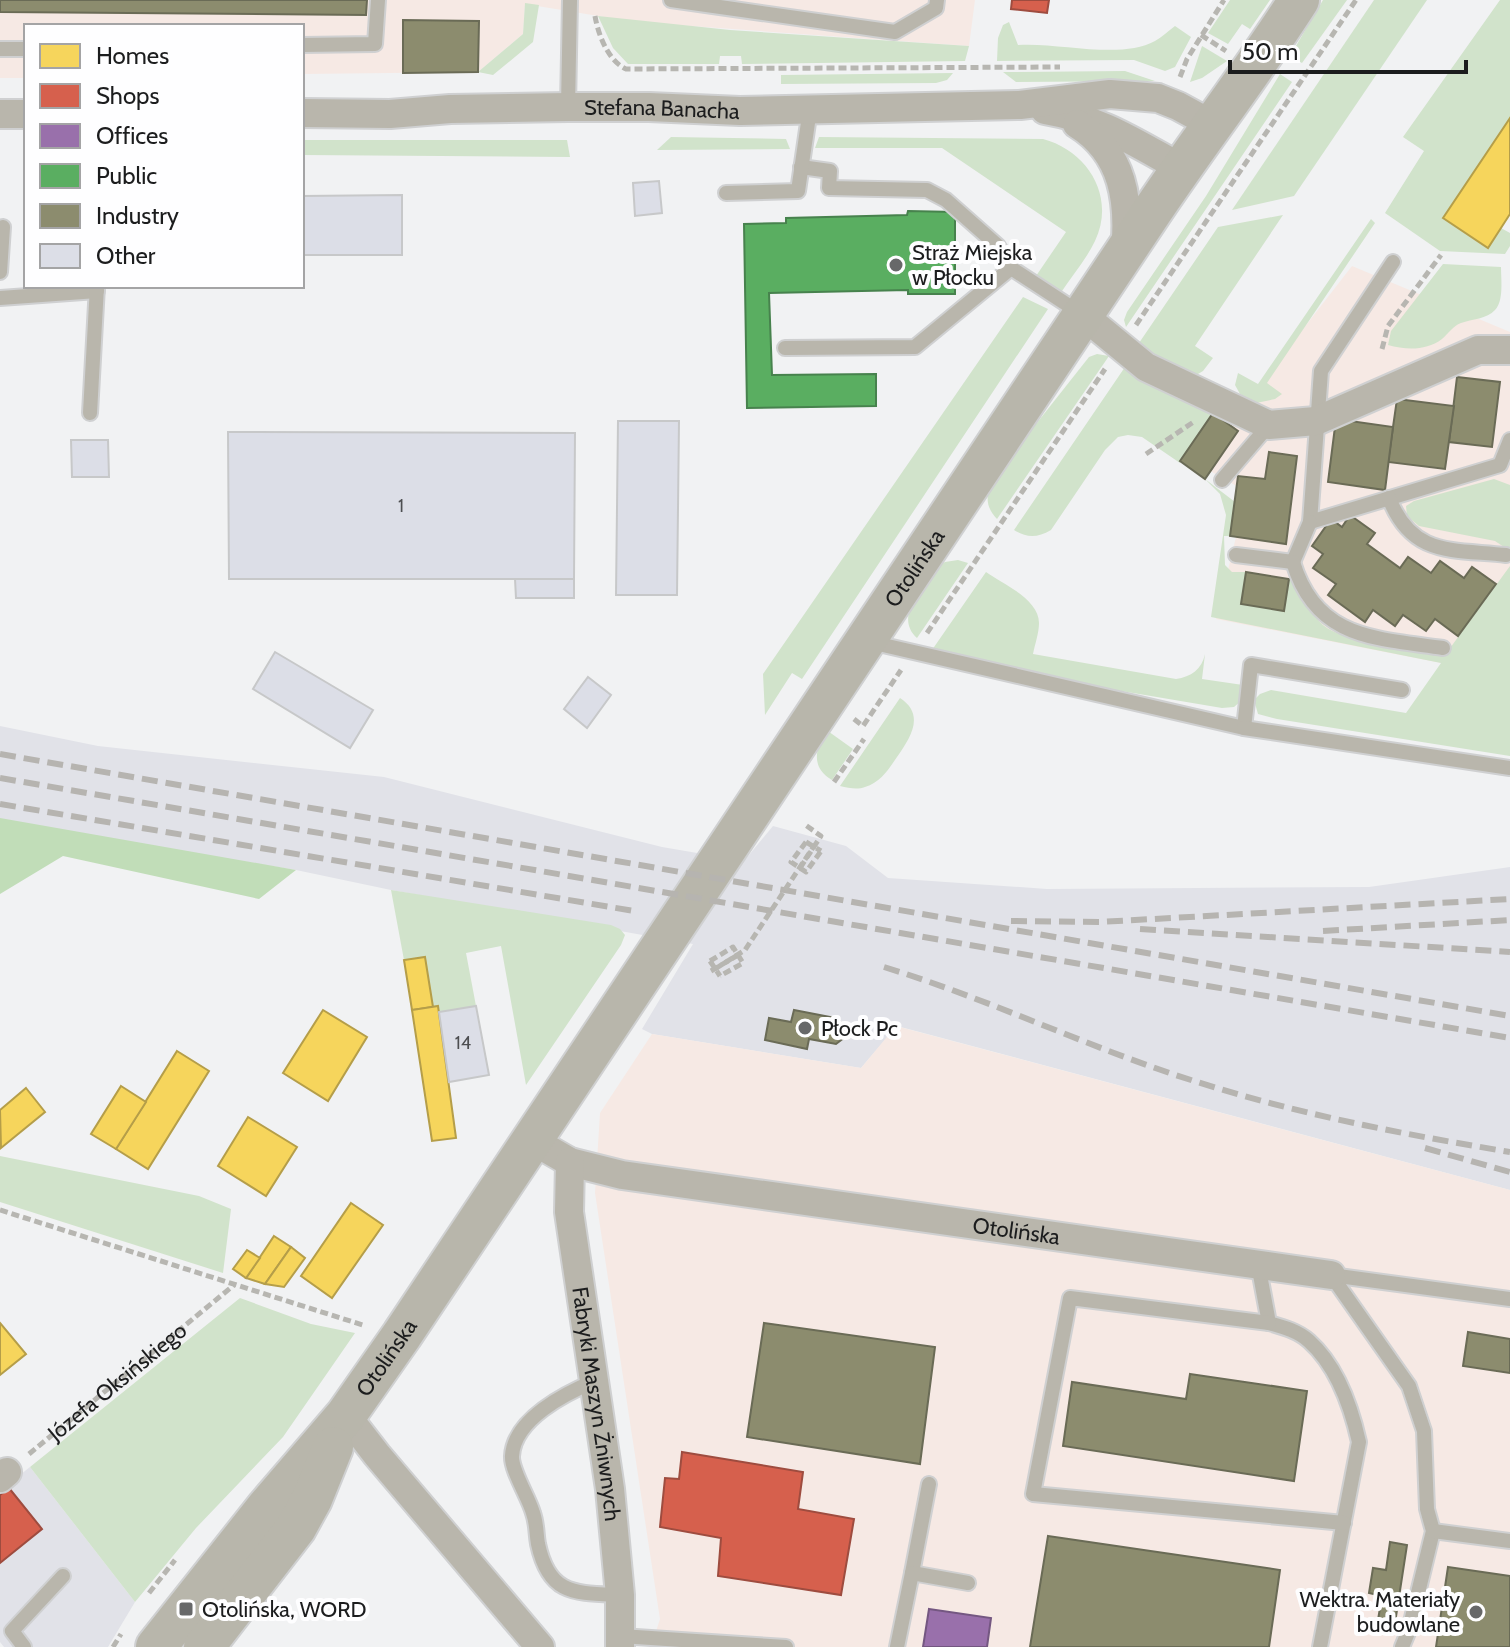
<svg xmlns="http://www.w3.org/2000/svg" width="1510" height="1647" viewBox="0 0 1510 1647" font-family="Cabin,sans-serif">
<rect width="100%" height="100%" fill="#f1f2f3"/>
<g fill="#e1e2e8">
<path d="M0,726L98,746L384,777L662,847L744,861L773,826L846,846L888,878L1047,889L1369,887L1510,867V1190L897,1026L861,1068L652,1034L642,1029L693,944L391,890L296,870L0,822Z"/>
<path d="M30,1467L135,1602L108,1647H4L0,1642V1491Z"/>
</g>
<g fill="#f6e9e4">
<path d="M0,0H975L969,46L635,22L525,4L523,34L478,72L302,74V26H26V78H0Z"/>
<path d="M1352,266L1510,332V674L1441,663L1216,619L1247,492L1198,464Z"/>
<path d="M896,1026L1510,1190V1647H651L660,1619L595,1193L600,1113L652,1034L861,1068Z"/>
</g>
<g fill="#d1e3cb">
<path d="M1230,0H1270L1250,29L1242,24L1228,44L1208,33Z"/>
<path d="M1323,0H1347L1302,63L1290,56Z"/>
<path d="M1374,0H1427L1294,196L1232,210Z"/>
<path d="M1500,0H1510V118L1443,218L1487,248L1501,228L1510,233V246L1505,254L1440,251L1385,213L1424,151L1403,137Z"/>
<path d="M525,3L539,5L533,42L493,75L478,72L523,34Z"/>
<path d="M598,16L730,30L969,46L965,61L742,64L741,56H720L719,64H628L613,48Z"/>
<path d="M1009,22L1018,45C1058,42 1121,60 1155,41C1162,37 1168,31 1175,26L1191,37L1175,67L1165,71L1134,60L997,61L998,38L1003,25Z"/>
<path d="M1202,46L1227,61L1202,78L1190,82Z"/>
<path d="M1125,71L1155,81L1016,82L1003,72Z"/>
<path d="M953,73L947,80L936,83L781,84V75Z"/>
<path d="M1280,74L1292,82L1126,327L1124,320L1127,312L1206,196Z"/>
<path d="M671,137L786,139L790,149L657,150Z"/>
<path d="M819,137L1043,139C1088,151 1116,197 1095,241C1086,260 1071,277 1060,294L1036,276L1066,232L942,148H815Z"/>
<path d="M302,140H567L570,157L302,155Z"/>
<path d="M1283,215L1195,346L1213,358L1203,371L1193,377L1154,357L1139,343L1218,227Z"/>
<path d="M1371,219L1375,223L1267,383L1282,394L1275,399L1256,403L1240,394L1235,385L1238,373L1258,384Z"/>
<path d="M1443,264L1501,267C1501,279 1504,301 1495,310C1487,319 1472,319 1461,323C1453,326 1448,334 1442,339C1426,351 1406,350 1388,345L1391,331Z"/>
<path d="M1023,297L1048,309L802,679L792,673L765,715L763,674Z"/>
<path d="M1097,354L1109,356L997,519C984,505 986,494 994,477L1089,357Z"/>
<path d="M1125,367L1152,385L1213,413L1180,463L1142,437L1128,435L1118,437L1105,450L1051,530C1037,538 1027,538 1014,530Z"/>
<path d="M1205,479L1235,502L1230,536H1224L1225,565L1232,572H1246L1241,604L1284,611L1289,579C1304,590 1309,612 1323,625C1344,643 1415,650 1445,655L1510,566V756L1277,719L1258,714L1254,700L1260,694L1271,690L1406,713L1441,663L1211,617L1226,515L1220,494Z"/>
<path d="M1494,479L1510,485V551L1495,541L1419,526L1407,516L1406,506L1414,501Z"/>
<path d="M958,560L968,563L917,638C893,615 925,586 939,566L945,562Z"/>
<path d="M986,572C1003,584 1039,599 1039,623C1039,633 1035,644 1033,654L1176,679C1191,677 1202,669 1205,654L1202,679L1243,685L1242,700L1234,707L1222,708L961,664L932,650Z"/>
<path d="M900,698C926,715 910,738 897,757C888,770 881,782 865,787C857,790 849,788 840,786Z"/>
<path d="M825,729L853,749L832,780C810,767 816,749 825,729Z"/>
<path d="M391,890L611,925L620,929L625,935L621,945L526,1085L501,946L466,953L476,1006L439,1012L438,1006L433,1007L425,958L404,960Z"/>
<path d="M0,1156L199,1196L231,1209L223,1273L0,1202Z"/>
<path d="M240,1298L311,1324L355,1333L283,1437L196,1528L135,1602L30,1467Z"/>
</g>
<path fill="#c1ddb8" d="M0,818L296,870L259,899L63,856L0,894Z"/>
<g fill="#f6d55c" stroke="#b59e49" stroke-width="2">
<path d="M1510,118V214L1488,248L1443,218Z"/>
<path d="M425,957L433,1007L412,1010L404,960Z"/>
<path d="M438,1006L456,1138L432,1141L412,1010Z"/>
<path d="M323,1010L367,1037L328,1101L283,1073Z"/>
<path d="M177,1051L209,1071L148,1169L116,1149Z"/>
<path d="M121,1086L146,1102L116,1149L91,1134Z"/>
<path d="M26,1088L45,1112L1,1148L0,1110Z"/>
<path d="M248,1117L297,1147L266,1196L218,1166Z"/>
<path d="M351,1203L383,1225L332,1298L301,1276Z"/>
<path d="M274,1236L291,1247L265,1284L246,1278Z"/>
<path d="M291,1247L305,1258L284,1287L265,1284Z"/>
<path d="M247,1250L260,1258L246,1278L233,1269Z"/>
<path d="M0,1323L26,1354L0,1375Z"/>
</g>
<g fill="#d6604d" stroke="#9e4c3f" stroke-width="2">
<path d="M1012,0H1049L1047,13L1011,9Z"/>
<path d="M682,1452L803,1472L798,1509L854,1519L841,1595L718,1576L721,1538L660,1527L665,1478L679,1479Z"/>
<path d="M9,1488L42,1529L0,1563V1495Z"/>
</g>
<path fill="#9970ab" stroke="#745781" stroke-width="2" d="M929,1609L991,1618L987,1647H923Z"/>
<path fill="#5aae61" stroke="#47824d" stroke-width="2" d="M908,211L955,212V294H908V290L769,293L772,375L876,374V406L747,408L744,224L786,223V218L907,215Z"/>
<g fill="#8c8c6e" stroke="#6a6b56" stroke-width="2">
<path d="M0,0H367L366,15L0,12Z"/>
<path d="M403,20L479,21L478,72L403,73Z"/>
<path d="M1457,377L1500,382L1492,447L1449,442Z"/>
<path d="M1397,399L1454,406L1445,469L1388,462Z"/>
<path d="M1213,413L1238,431L1205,479L1180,461Z"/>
<path d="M1336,419L1393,427L1385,490L1328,482Z"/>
<path d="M1269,452L1297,456L1286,544L1230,536L1238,476L1265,479Z"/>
<path d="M1350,515L1375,533L1367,544L1400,568L1408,557L1431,573L1440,561L1464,578L1472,567L1496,584L1458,636L1435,619L1426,631L1403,615L1395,626L1373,610L1365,622L1328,595L1336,584L1313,568L1323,554L1312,546L1331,519L1342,527Z"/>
<path d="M1246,572L1289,579L1284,611L1241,604Z"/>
<path d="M794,1010L835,1018L841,1022L845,1037L836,1044L809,1039L807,1049L765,1040L769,1018L791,1022Z"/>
<path d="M764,1323L935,1347L920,1464L747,1437Z"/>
<path d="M1468,1332L1510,1339V1373L1463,1366Z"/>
<path d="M1190,1374L1307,1391L1294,1481L1063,1446L1072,1382L1186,1399Z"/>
<path d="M1048,1536L1280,1570L1269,1647H1030Z"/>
<path d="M1390,1542L1407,1545L1395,1623L1378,1620L1382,1596L1369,1593L1373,1568L1386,1570Z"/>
<path d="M1448,1567L1510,1576V1647H1436Z"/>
</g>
<g fill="#dcdee7" stroke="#c7c8c9" stroke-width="2">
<path d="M659,181L662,213L635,216L633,183Z"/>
<path d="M402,195V255H302V196Z"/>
<path d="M618,421H679L677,595H616Z"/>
<path d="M228,432L575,433L574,579H229Z"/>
<path d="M71,440H108L109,477H72Z"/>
<path d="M515,579H574V598H516Z"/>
<path d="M275,652L373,710L350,748L253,689Z"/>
<path d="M588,677L611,695L587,728L564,709Z"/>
<path d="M476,1006L489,1075L449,1082L439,1012Z"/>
</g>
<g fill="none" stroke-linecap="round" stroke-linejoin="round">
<g stroke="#cfd0d1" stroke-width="18">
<g id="service">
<path d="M671,0L895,32L936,8L937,0"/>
<path d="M302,45L375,44L378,0"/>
<path d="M0,49H26"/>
<path d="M568,107L570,0"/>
<path d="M801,167L830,171L829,188L927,190L946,200L998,246L1011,268L1080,313"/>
<path d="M726,193L798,191L810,109"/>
<path d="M1393,262L1321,371L1310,522L1500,465L1510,440"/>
<path d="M0,272L3,227"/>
<path d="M0,298L97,291"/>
<path d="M785,348L915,347L1011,268"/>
<path d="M90,413L97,286"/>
<path d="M1222,480L1269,425"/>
<path d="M1389,498C1412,557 1452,549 1506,555"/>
<path d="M1236,555L1293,562L1310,522"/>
<path d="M1293,562C1316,639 1375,638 1443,648"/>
<path d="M870,642L1244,728L1251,665L1402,690"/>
<path d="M1244,728L1510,768"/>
<path d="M1258,1264L1269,1323C1283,1327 1298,1331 1309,1341C1337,1366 1351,1406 1359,1442L1320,1647"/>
<path d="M1331,1275L1409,1386L1424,1431L1427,1509L1433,1531L1409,1630L1402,1647"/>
<path d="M1331,1275L1510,1299"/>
<path d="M1269,1323L1070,1298L1033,1494L1344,1523"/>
<path d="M595,1381C566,1393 514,1419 512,1456C511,1470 529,1498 533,1513C537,1524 536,1533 538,1544C549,1595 574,1593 620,1595"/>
<path d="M1433,1531L1510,1541"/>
<path d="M912,1573L929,1484"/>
<path d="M621,1636L786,1647"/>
<path d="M24,1647L12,1631L63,1576"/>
<path d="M897,1647L912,1573L968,1583"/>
</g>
</g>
<g stroke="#cfd0d1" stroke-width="32">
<g id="minor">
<path d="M1045,110C1102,120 1132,141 1181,168"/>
<path id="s2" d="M302,113L390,114L450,109L568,107H649L740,111L1020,105L1110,94L1158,98L1178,106L1211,124"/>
<path d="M0,114H26"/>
<path d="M1077,124C1124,153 1130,202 1125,253"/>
<path d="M1084,316L1146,367L1269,425L1316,421L1478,350H1510"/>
<path id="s3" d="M530,1139L570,1162L622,1175L1331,1275"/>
<path id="s4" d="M570,1162L569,1212L610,1489L620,1595V1647"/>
<path d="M346,1415L377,1455L540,1647"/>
<path d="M0,1478L7,1472"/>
</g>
</g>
<g stroke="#cfd0d1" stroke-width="44">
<g id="secondary">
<path id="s5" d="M156,1647L267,1507L346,1415L402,1335C648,961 900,592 1147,219C1196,145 1251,75 1299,0"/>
<path d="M204,1647L296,1528L312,1499L333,1447"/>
</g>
</g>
<g stroke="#b7b6b1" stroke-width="5" stroke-dasharray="8 4" stroke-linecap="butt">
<path d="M595,16C598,34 608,61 626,69L1060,67"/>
<path d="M1201,35L1226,51"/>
<path d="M1180,77L1187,59L1224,0"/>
<path d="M1136,325L1356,0"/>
<path d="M1382,349L1388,326L1441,255"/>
<path d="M1146,454L1195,421"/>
<path d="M927,633L1105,369"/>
<path d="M854,719L863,726L901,670"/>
<path d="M834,782L864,739"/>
<path d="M806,842L791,862L806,872L821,851"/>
<path d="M800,868L821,836L804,824"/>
<path d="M710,961L733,947L743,963L720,976"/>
<path d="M711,971L738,955"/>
<path d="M0,1210L366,1326"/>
<path id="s1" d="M29,1454L234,1285"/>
<path d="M149,1593L175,1560"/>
<path d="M113,1647L121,1634"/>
</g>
<use href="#service" stroke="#b9b6ac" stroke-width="14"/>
<use href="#minor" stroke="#b9b6ac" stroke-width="28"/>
<use href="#secondary" stroke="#b8b6ab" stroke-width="40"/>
<g stroke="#b6b4b0" stroke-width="6" stroke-dasharray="16 8" stroke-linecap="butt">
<path d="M0,754L1510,1016"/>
<path d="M0,778L1510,1038"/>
<path d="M0,804L634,911"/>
<path d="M1011,921L1100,922L1510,899"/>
<path d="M1140,929L1510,952"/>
<path d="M1323,931L1510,920"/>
<path d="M884,967C989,999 1087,1047 1191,1080C1296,1114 1402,1134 1510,1152"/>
<path d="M1425,1148L1510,1172"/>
</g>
<g stroke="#b7b6b1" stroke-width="5" stroke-dasharray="8 4" stroke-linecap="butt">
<path d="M806,842L821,851"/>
<path d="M710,961L720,976"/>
<path d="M715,969L745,950L814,846"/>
</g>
</g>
<g fill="#676869" stroke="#fefeff" stroke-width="3">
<circle cx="896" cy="265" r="8"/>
<circle cx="805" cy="1028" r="8"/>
<rect x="178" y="1601" width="16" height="16" rx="4"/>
<circle cx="1476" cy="1612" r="8"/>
</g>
<g text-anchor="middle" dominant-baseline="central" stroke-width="8" stroke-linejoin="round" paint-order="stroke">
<g font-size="18" fill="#4d4e51">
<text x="401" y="506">1</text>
<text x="463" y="1043">14</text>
</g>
<g font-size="22" fill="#1c1d1e" stroke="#fefeff">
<text stroke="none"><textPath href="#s2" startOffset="360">Stefana Banacha</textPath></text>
<text stroke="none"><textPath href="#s5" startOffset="1320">Otolińska</textPath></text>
<text stroke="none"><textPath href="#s3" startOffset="498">Otolińska</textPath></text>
<text stroke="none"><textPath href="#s5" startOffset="370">Otolińska</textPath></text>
<text stroke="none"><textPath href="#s1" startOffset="114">Józefa Oksińskiego</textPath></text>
<text stroke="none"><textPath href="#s4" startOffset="244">Fabryki Maszyn Żniwnych</textPath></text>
</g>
<g font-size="22" fill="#1c1d1e" stroke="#fefeff" text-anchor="start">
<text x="912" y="252">Straż Miejska<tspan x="912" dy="25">w Płocku</tspan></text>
<text x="821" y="1028">Płock Pc</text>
<text x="1460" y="1599" text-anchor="end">Wektra. Materiały<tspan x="1460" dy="25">budowlane</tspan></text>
<text x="202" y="1609">Otolińska, WORD</text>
</g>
</g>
<rect x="24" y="24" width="280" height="264" fill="#fefeff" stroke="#a4a4a5" stroke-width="2"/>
<rect x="40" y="44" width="40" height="24" fill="#f6d55c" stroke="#a4a4a5" stroke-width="2"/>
<text x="96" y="64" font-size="24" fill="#1c1d1e">Homes</text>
<rect x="40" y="84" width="40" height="24" fill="#d6604d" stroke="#a4a4a5" stroke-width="2"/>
<text x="96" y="104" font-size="24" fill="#1c1d1e">Shops</text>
<rect x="40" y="124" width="40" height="24" fill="#9970ab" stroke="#a4a4a5" stroke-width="2"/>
<text x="96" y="144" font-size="24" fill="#1c1d1e">Offices</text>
<rect x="40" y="164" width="40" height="24" fill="#5aae61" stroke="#a4a4a5" stroke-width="2"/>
<text x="96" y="184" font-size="24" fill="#1c1d1e">Public</text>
<rect x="40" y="204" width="40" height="24" fill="#8c8c6e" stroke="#a4a4a5" stroke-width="2"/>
<text x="96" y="224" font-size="24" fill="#1c1d1e">Industry</text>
<rect x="40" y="244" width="40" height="24" fill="#dcdee7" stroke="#a4a4a5" stroke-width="2"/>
<text x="96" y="264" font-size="24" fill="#1c1d1e">Other</text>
<path d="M1230 60v12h236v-12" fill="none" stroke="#1c1d1e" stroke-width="4"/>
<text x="1242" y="60" font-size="24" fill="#1c1d1e" stroke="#fefeff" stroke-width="6" paint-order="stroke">50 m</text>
</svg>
